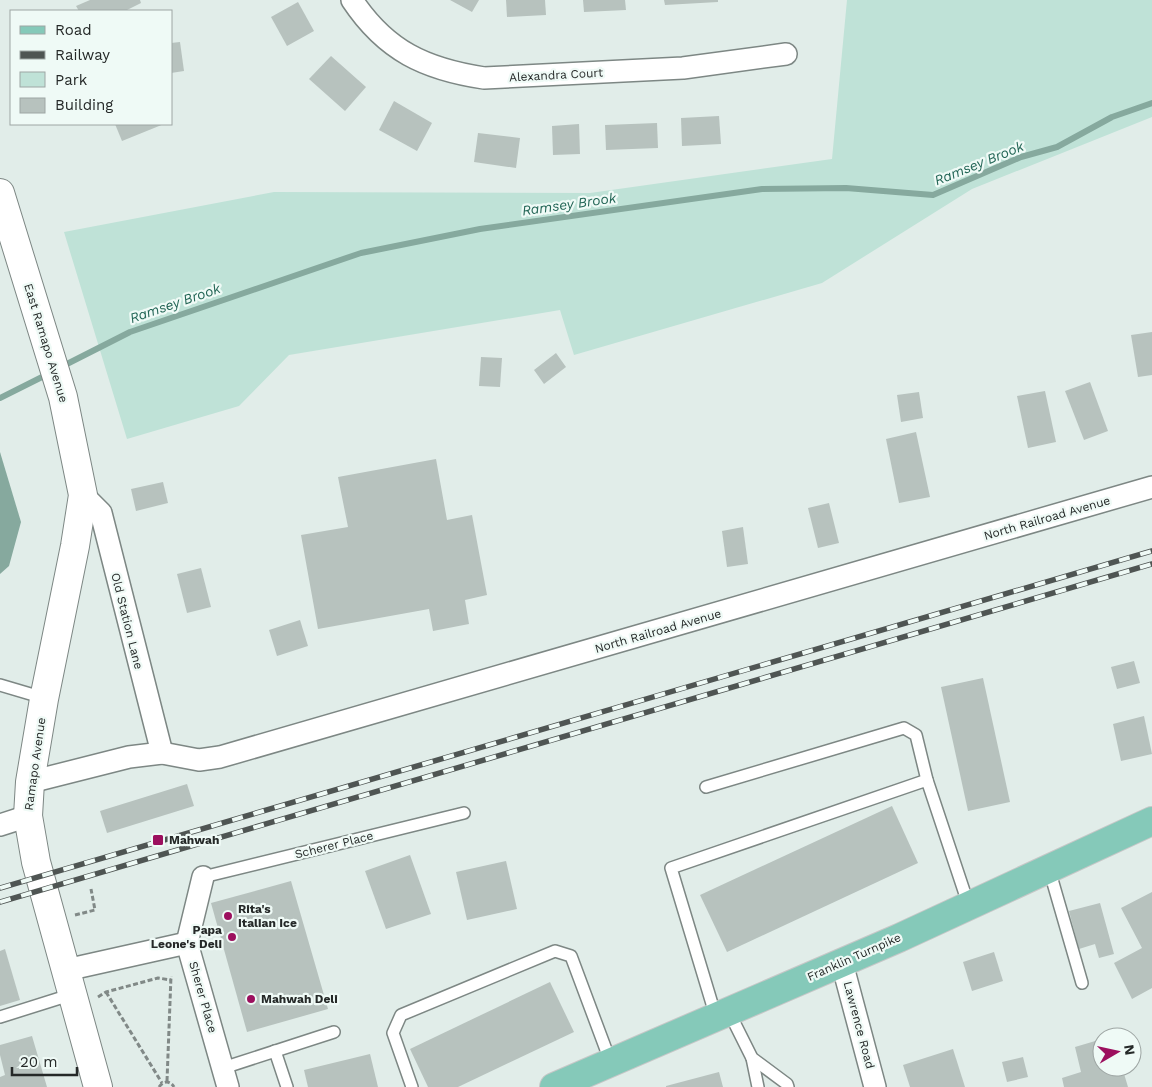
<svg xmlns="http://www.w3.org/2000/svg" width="1152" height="1087" viewBox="0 0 1152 1087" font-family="'Work Sans',sans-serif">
<rect width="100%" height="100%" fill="#e1ede9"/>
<path fill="#bfe2d7" d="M847,0H1152V117L972,189L822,283L574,355L560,310L289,355L239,406L127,439L64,232L274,192L590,193L832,159Z"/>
<path fill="#86a99e" d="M0,452L21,522L9,566L0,574Z"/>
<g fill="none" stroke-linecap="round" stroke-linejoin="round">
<g stroke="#86a99e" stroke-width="6">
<path d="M61,367L130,332L361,253L480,229L762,189L846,188L933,195L1021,157L1057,147L1112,117L1152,103"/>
<path d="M0,398L48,374"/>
</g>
</g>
<g fill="#b7c2be">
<path d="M90,0H140L141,3L125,11H79L76,6Z"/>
<path d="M450,0H479L472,12Z"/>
<path d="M506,0H545L546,15L507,17Z"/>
<path d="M583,0H625L626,10L584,12Z"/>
<path d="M664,0H718V2L665,5Z"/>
<path d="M298,2L314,31L287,46L271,17Z"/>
<path d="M180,42L184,71L171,73V43Z"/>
<path d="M331,56L366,87L345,111L309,79Z"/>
<path d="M394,101L432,123L417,151L379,130Z"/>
<path d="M719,116L721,144L682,146L681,118Z"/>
<path d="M657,123L658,148L606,150L605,125Z"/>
<path d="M115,124H164L122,141Z"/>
<path d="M579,124L580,154L553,155L552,126Z"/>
<path d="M478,133L520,138L516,168L474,162Z"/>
<path d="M1152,332V375L1138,377L1131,335Z"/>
<path d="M556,353L566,367L544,384L534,370Z"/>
<path d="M481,357L502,358L500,387L479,386Z"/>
<path d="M1090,382L1108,431L1084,440L1065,391Z"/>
<path d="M1045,391L1056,442L1028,448L1017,396Z"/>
<path d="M919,392L923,418L901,422L897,395Z"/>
<path d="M916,432L930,497L899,503L886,439Z"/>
<path d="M436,459L447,520L472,515L487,595L465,600L469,624L433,631L429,609L318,629L301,535L348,527L338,477Z"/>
<path d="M163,482L168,503L136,511L131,489Z"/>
<path d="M829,503L839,543L818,548L808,508Z"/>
<path d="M743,527L748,564L727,567L722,531Z"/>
<path d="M201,568L211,607L187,613L177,574Z"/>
<path d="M300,620L308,646L277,656L269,630Z"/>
<path d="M1134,661L1140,683L1117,689L1111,667Z"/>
<path d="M983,678L1010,802L968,811L941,687Z"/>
<path d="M1144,716L1152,754L1121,761L1113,724Z"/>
<path d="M187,784L194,806L107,833L100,811Z"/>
<path d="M892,806L918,863L727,952L700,895Z"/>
<path d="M410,855L431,914L386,929L365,871Z"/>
<path d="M506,861L517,909L467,920L456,872Z"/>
<path d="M291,881L328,1009L247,1032L211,903Z"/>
<path d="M1152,892V988L1132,999L1114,963L1142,948L1121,908Z"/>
<path d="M1100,903L1114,954L1099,958L1095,944L1079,949L1069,911Z"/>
<path d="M5,949L20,1000L0,1006V951Z"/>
<path d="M994,952L1003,981L972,991L963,962Z"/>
<path d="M550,982L574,1032L458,1087H428L410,1049Z"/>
<path d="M32,1036L47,1087H0V1077L5,1075L0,1055V1045Z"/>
<path d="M1102,1039V1067H1122L1128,1087H1064L1062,1078L1081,1072L1075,1047Z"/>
<path d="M953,1049L965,1087H910L903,1065Z"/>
<path d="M370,1054L378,1087H308L304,1070Z"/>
<path d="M1023,1057L1028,1077L1007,1082L1002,1062Z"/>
<path d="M719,1072L723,1087H666V1086Z"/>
</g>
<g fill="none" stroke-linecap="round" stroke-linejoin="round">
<g stroke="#7d8784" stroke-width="14">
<g id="service">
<path d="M0,685L44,698"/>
<path d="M706,787L904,728L916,735L927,780"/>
<path d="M1049,869L1082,983"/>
<path d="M203,877L464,813"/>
<path d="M729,1012L752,1058L787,1084L788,1087"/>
<path d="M0,1017L73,994"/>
<path d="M716,1017L671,868L927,780L969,906"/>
<path d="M275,1051L287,1087"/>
<path d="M752,1058L758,1087"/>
<path d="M223,1068L334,1032"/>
<path d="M412,1087L393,1033L401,1015L555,951L571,956L611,1063"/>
</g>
</g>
<g stroke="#7d8784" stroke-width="24">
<g id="minor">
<path d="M352,0C386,51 425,69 484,78L683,68L786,54"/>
<path d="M83,495L101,513L162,753"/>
<path d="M30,782L129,757L162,753L199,760L220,757L1152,487"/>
<path d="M0,825L28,816"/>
<path d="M203,877L187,943L228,1087"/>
<path d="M842,963L875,1087"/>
<path d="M66,970L187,943"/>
</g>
</g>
<g stroke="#7d8784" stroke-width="30">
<path id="tertiary" d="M0,193L63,397L83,495L75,546L44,699L30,782L28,816L36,862L98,1087"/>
</g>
<g stroke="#c6c7c7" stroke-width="30">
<path id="primary" d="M554,1087L899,938L1152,821"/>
</g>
<g stroke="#818987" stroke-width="3" stroke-dasharray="5 2.5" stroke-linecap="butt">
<path d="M75,915L95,910L91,889"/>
<path d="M106,992L162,1083"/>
<path d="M98,997L106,992L158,978L171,980"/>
<path d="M167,1081L171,976"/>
<path d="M159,1087C163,1081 170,1080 174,1087"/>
</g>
<use href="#service" stroke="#fff" stroke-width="11"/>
<use href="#minor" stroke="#fff" stroke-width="21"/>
<use href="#tertiary" stroke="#fff" stroke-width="28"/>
<use href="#primary" stroke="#85c9b9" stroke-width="28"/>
<g stroke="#4f5553" stroke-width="5.5">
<g id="rail">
<path d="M0,888L1152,551"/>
<path d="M0,902L1152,564"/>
</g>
</g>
<use href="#rail" stroke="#effaf6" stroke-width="4" stroke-dasharray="11" stroke-linecap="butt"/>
</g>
<g fill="#9c0f5e" stroke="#effaf6" stroke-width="2">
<rect x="152" y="834" width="12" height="12" rx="2.5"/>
<circle cx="228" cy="916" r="5"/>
<circle cx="232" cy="937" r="5"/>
<circle cx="251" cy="999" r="5"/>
</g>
<g text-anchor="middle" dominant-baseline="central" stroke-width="4.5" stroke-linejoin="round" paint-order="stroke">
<g font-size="12" fill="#252928" stroke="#effaf6">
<text transform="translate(556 75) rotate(-3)">Alexandra Court</text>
<text transform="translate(46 343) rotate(73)">East Ramapo Avenue</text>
<text transform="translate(1047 518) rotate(-16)">North Railroad Avenue</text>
<text transform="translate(127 621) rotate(76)">Old Station Lane</text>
<text transform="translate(658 631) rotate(-16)">North Railroad Avenue</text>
<text transform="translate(35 764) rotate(-82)">Ramapo Avenue</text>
<text transform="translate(334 845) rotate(-14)">Scherer Place</text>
<text transform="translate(854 957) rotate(-24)">Franklin Turnpike</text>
<text transform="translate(203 997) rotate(74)">Sherer Place</text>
<text transform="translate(859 1025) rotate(75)">Lawrence Road</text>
</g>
<g font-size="12" font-weight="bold" fill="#252928" stroke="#effaf6" text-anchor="start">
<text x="169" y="840">Mahwah</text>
<text x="238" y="909">Rita's<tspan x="238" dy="14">Italian Ice</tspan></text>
<text x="222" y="930" text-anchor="end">Papa<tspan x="222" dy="14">Leone's Deli</tspan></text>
<text x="261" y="999">Mahwah Deli</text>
</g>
<g font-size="14" font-style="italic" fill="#226555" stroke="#effaf6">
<text transform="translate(979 163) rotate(-22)">Ramsey Brook</text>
<text transform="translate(569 204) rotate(-8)">Ramsey Brook</text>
<text transform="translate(175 303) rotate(-19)">Ramsey Brook</text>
</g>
</g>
<rect x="10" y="10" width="162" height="115" fill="#effaf6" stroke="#9ea6a4"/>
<rect x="20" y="26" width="25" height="8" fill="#85c9b9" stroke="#9ea6a4"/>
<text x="55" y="35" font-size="15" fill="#252928">Road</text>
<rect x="20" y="51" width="25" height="8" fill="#4f5553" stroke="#9ea6a4"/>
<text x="55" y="60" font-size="15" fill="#252928">Railway</text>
<rect x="20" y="72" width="25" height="15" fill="#bfe2d7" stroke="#9ea6a4"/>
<text x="55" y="85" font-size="15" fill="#252928">Park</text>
<rect x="20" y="98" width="25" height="15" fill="#b7c2be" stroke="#9ea6a4"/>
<text x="55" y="110" font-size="15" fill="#252928">Building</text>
<g transform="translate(1117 1052) rotate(81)"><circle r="24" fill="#effaf6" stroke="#9ea6a4"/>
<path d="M0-4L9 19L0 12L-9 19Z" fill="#9c0f5e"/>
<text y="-8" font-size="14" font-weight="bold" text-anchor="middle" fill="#252928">N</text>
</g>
<path d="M12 1067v8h65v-8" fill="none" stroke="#252928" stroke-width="2.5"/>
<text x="20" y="1067" font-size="15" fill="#252928" stroke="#effaf6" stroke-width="4" paint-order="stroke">20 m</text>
</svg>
